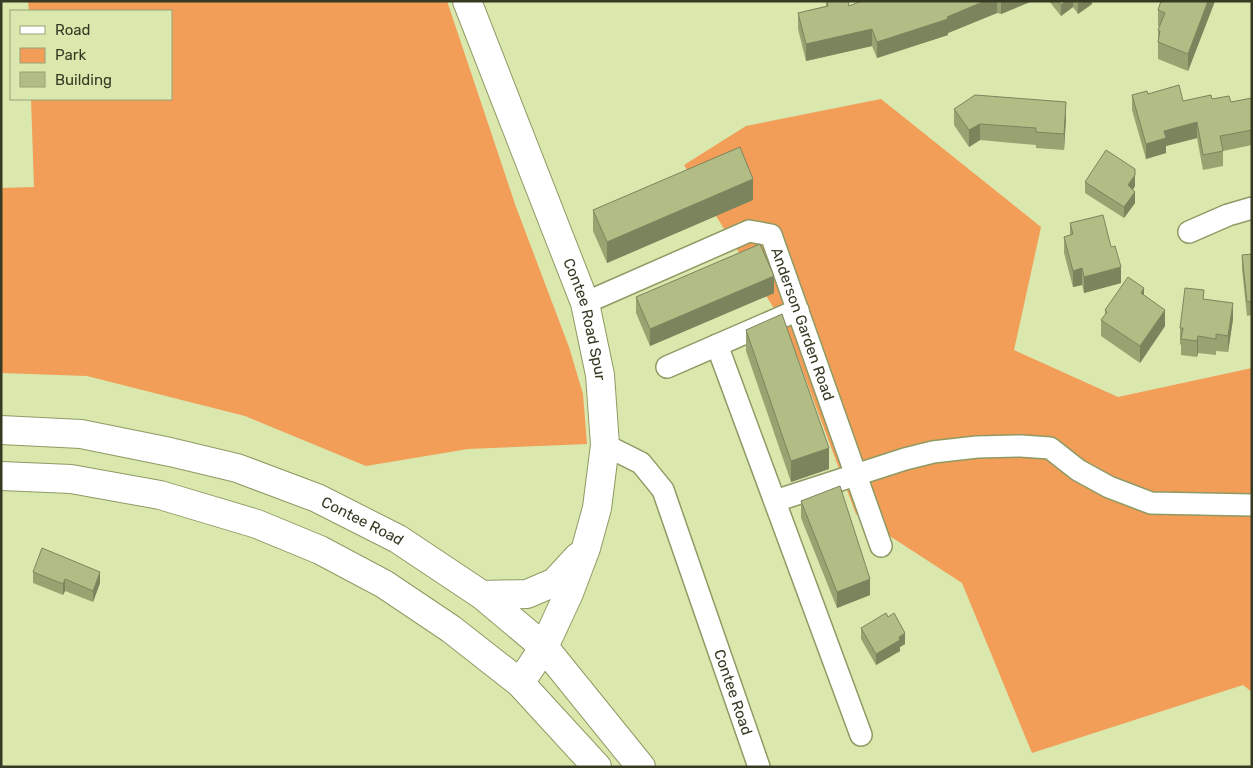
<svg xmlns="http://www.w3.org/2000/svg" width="1253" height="768" viewBox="0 0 1253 768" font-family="Rubik,sans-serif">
<rect width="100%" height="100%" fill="#dae7ad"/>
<g fill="#f29d58">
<path d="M28,1H447L516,207L569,347L583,394L587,444L468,449L366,466L245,416L87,376L1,373V188L34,187L31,99H171V11H29Z"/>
<path d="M881,99L1041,227L1014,350L1118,397L1252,368V692L1243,685L1032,753L962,583L856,514L787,329L684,165L746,126Z"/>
</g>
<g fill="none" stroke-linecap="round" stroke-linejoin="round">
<g stroke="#8f9a64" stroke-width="24">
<g id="street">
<path d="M1189,232L1228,215L1252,208"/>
<path id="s1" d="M585,303L749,231L771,235L881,546"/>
<path d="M717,345L861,735"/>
<path d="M667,367L798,310"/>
<path id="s2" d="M605,445L641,463L663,490L759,767"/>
<path d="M775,501L905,459L933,452L977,447L1021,446L1050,448L1078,470L1109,487L1151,503L1252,505"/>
</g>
</g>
<g stroke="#8f9a64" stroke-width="30">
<g id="secondary">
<path id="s3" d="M467,1L585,303L600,375L605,445L597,508L586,548L569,593L544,647L520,683"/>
<path id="s4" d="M1,430L81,434L170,452L237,468L317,498L398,539L482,595L544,647L641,767"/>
<path d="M1,476L71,479L160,495L257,524L320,550L384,584L451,629L520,683L597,767"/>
<path d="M482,595L527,594L555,582L578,557"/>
</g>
</g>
<use href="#street" stroke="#fff" stroke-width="21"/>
<use href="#secondary" stroke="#fff" stroke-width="28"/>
</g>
<g fill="#98a372">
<path d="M826,1H848L849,6L862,1H1030V2L1001,14L997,13L948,33V35L877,58L872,46L806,61L798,29V13L826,6Z"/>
<path d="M1049,1H1092V4L1078,14L1073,7L1061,16Z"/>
<path d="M1215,1L1188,71L1158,59V30L1160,27L1158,26V10Z"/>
<path d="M1148,94L1183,101L1212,99L1231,102L1252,98V145L1223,151V166L1203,170L1197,138L1166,146V153L1146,159L1132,110V95Z"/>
<path d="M954,109L1066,118L1064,150L1036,148V145L980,140L969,147L954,125Z"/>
<path d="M1085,182L1135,186L1133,190L1135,203L1124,218L1085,193Z"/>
<path d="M753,200L607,263L593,231V210Z"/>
<path d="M1070,223L1121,283L1084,293L1082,285L1073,287L1064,253V237L1070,235Z"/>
<path d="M1252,254V315L1247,316L1242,269V255Z"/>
<path d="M774,293L650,346L636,313V297Z"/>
<path d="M1144,295L1165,326L1140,363L1101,336V320L1105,315V310Z"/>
<path d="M1204,299L1233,319L1228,352L1216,351V355L1198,353L1197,357L1181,355V345L1180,344V328Z"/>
<path d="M746,330L829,469L791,482L746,351Z"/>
<path d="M801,501L870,595L837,608L801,518Z"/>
<path d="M33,572L100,583L93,602L65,591L63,595L33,583Z"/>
<path d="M861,628L905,644L900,647V651L876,665L861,639Z"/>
</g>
<g fill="#7c845d">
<path d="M985,1H997V13L948,33V35L877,58V42L947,17Z"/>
<path d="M1001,1H1030V2L1001,14Z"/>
<path d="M1066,1H1073V7L1061,16V5Z"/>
<path d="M1081,1H1092V4L1078,14V3Z"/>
<path d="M1208,1H1215L1188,71V54Z"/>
<path d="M872,29V46L806,61V44Z"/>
<path d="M1066,102V118L1064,150V134Z"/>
<path d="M1197,122V138L1166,146V153L1146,159V144L1164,131Z"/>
<path d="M980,124V140L969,147V130Z"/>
<path d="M1135,175V186L1128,197V185Z"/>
<path d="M753,179V200L607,263V242Z"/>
<path d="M1135,192V203L1124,218V207Z"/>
<path d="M1121,267V283L1084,293V277Z"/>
<path d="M1082,268V285L1073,287V271Z"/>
<path d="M774,276V293L650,346V329Z"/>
<path d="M1144,288V304L1141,293Z"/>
<path d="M1233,303V319L1228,352V336Z"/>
<path d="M1165,310V326L1140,363V346Z"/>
<path d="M1198,336V353L1197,357V341Z"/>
<path d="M829,448V469L791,482V461Z"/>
<path d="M100,572V583L93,602V591Z"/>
<path d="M65,579V591L63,595V584Z"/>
<path d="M870,579V595L837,608V592Z"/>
<path d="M905,633V644L900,647V651L876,665V654Z"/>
</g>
<g fill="#b1bd85" stroke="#7c845d">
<path d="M827,1H848L849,6L862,1H985L947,17L948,19L877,42L872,29L806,44L798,13L828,6Z"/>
<path d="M1058,1H1066L1061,5Z"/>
<path d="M1161,1H1208L1188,54L1158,42L1160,31L1158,30L1165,13L1158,10Z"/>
<path d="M1179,85L1183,101L1211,95L1212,99L1229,96L1231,102L1252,98V130L1220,136L1223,151L1203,155L1197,122L1164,131L1166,138L1146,144L1132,95L1147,91L1148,94Z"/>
<path d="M975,95L1066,102L1064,134L1036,132V128L980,124L969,130L954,109Z"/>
<path d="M740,147L753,179L607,242L593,210Z"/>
<path d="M1106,150L1135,169V175L1128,185L1135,192L1124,207L1085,182Z"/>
<path d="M1103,215L1111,247L1115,246L1121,267L1084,277L1082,268L1073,271L1064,237L1073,234L1070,223Z"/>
<path d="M760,244L774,276L650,329L636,297Z"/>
<path d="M1252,254V301L1247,302L1242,255Z"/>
<path d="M1128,277L1144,288L1141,293L1165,310L1140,346L1101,320L1107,312L1105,310Z"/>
<path d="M1185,288L1204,290L1203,299L1233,303L1228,336L1216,334V339L1198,336L1197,341L1181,339L1183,328H1180Z"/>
<path d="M782,314L829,448L791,461L746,330Z"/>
<path d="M840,486L870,579L837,592L801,501Z"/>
<path d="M42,548L100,572L93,591L65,579L63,584L33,572Z"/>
<path d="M886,613L888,617L894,613L905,633L899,637L900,640L876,654L861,628Z"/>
</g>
<g text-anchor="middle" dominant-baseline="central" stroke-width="4" stroke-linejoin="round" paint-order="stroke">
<g font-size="15" fill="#363a23" stroke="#dae7ad">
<text stroke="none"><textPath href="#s3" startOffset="340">Contee Road Spur</textPath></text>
<text stroke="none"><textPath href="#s1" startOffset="296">Anderson Garden Road</textPath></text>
<text stroke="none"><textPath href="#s4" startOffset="376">Contee Road</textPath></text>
<text stroke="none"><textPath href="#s2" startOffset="289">Contee Road</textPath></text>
</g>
</g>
<rect width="1253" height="768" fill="none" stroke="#363a23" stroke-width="5"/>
<rect x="10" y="10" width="162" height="90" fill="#dae7ad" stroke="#98a276"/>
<rect x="20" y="26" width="25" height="8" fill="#ffffff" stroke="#98a276"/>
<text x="55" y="35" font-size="15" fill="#363a23">Road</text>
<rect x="20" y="48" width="25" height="15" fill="#f29d58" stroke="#98a276"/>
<text x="55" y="60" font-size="15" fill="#363a23">Park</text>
<rect x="20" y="72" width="25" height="15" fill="#b1bd85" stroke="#98a276"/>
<text x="55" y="85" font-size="15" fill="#363a23">Building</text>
</svg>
